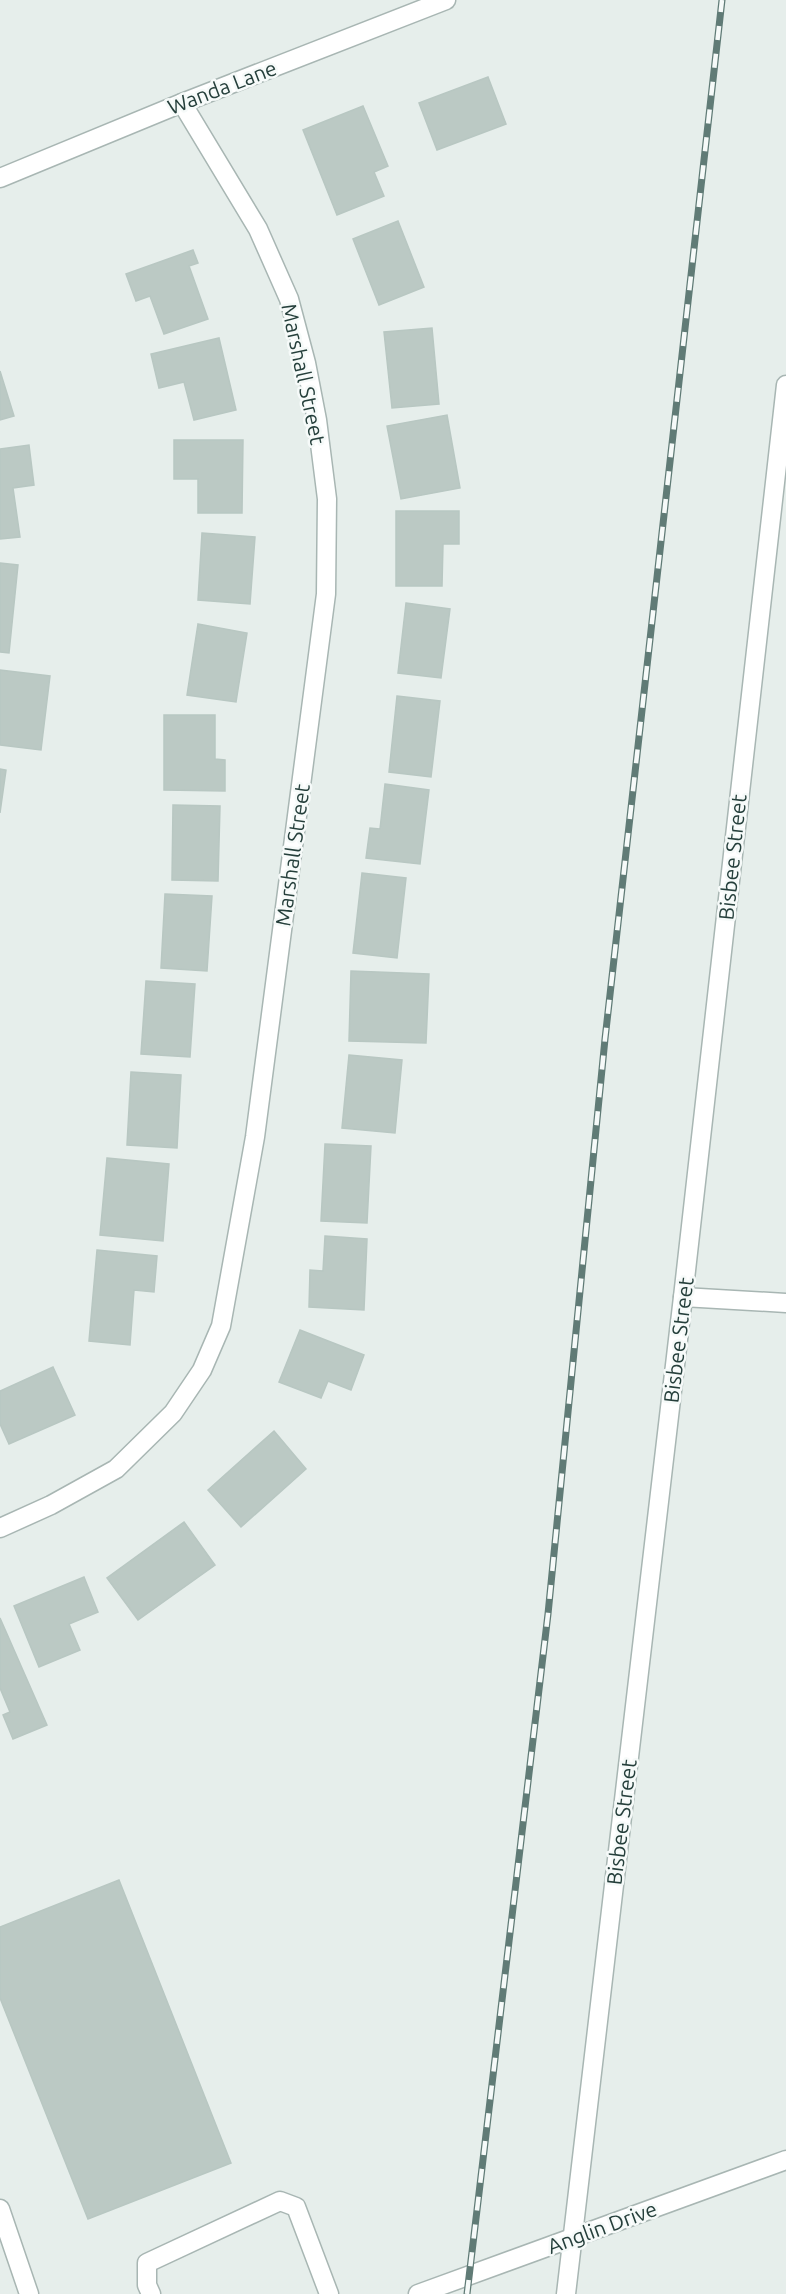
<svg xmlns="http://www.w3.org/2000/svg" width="786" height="2294" viewBox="0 0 786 2294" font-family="Ubuntu,sans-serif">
<rect width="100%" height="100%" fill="#e6eeeb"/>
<g fill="#bbc9c4" stroke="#b8c7c2" stroke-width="1.5">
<path d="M488,77L506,124L437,150L419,103Z"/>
<path d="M363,106L388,166L374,172L384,196L337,215L303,130Z"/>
<path d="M398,221L424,287L379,305L353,239Z"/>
<path d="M193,250L198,263L189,266L208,319L164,334L150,296L136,301L126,274Z"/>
<path d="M432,328L439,404L392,408L384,332Z"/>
<path d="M219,338L236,410L194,420L184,382L159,388L151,354Z"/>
<path d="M0,371L14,416L0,420Z"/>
<path d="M447,415L460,488L401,499L387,426Z"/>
<path d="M174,440H243L242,513H198V479H174Z"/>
<path d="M29,445L34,485L13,488L20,537L0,539V449Z"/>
<path d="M396,511H459V544H443L442,586H396Z"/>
<path d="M202,533L255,537L250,604L198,600Z"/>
<path d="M0,563L18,565L9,653L0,652Z"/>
<path d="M406,603L450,609L441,678L398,673Z"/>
<path d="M198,624L247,633L236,702L187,695Z"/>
<path d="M0,670L50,676L41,750L0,745Z"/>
<path d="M397,696L440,701L431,777L389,772Z"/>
<path d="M164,715H215V759L225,760V791L164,790Z"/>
<path d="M0,769L6,770L0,813Z"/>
<path d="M385,784L429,790L420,864L366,858L370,828L380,829Z"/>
<path d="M173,805L220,806L218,881L172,880Z"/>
<path d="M362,873L406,878L397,958L353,953Z"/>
<path d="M165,894L212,896L207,971L161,968Z"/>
<path d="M351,971L429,974L426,1043L349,1041Z"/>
<path d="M146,981L195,984L190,1057L141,1054Z"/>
<path d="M349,1055L402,1060L395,1133L342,1128Z"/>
<path d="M131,1072L181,1075L177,1148L127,1145Z"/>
<path d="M325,1144L371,1146L367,1223L321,1221Z"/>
<path d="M107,1158L169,1164L163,1241L100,1235Z"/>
<path d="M325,1236L367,1239L364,1310L309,1307L310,1270L323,1271Z"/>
<path d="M97,1250L157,1256L154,1292L134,1290L130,1345L89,1341Z"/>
<path d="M300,1330L364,1355L351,1390L328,1381L321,1398L279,1382Z"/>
<path d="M53,1367L75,1415L9,1444L0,1424V1391Z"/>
<path d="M274,1431L306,1469L241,1527L208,1490Z"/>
<path d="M184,1522L215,1565L138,1620L107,1578Z"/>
<path d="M84,1577L98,1612L69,1624L80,1650L39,1667L14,1606Z"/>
<path d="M0,1618L47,1725L13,1739L3,1715L10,1712L0,1688Z"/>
<path d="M119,1880L231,2163L88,2219L0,1998V1927Z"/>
</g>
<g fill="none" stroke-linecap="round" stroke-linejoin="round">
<g stroke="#a8b6b3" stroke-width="21">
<g id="minor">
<path d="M0,178L182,103L446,0"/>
<path d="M683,1297L786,1303"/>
<path d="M0,1528L51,1505L116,1469L173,1413L202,1370L221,1326L255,1137L326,594L327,499L317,420L306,363L289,299L258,229L182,103"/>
<path d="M0,2209L29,2294"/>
<path d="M151,2294L147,2285V2263L280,2201L296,2207L329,2294"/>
<path d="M418,2294L786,2160"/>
<path d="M566,2294L683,1297L786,385"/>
</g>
</g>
<use href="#minor" stroke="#fff" stroke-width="18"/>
<g stroke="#607b76" stroke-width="7">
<path id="rail" d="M467,2294L548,1614L605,1039L722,0"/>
</g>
<use href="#rail" stroke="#f6faf9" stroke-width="4.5" stroke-dasharray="14" stroke-linecap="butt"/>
</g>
<g text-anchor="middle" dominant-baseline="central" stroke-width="5" stroke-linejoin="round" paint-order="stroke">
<g font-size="21" fill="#253f3b" stroke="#f6faf9">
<text transform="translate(222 87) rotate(-21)">Wanda Lane</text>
<text transform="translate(304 374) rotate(78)">Marshall Street</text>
<text transform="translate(292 855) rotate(-82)">Marshall Street</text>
<text transform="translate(732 857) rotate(-84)">Bisbee Street</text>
<text transform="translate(678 1340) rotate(-83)">Bisbee Street</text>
<text transform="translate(621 1822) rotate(-83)">Bisbee Street</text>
<text transform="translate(602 2227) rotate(-20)">Anglin Drive</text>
</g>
</g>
</svg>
